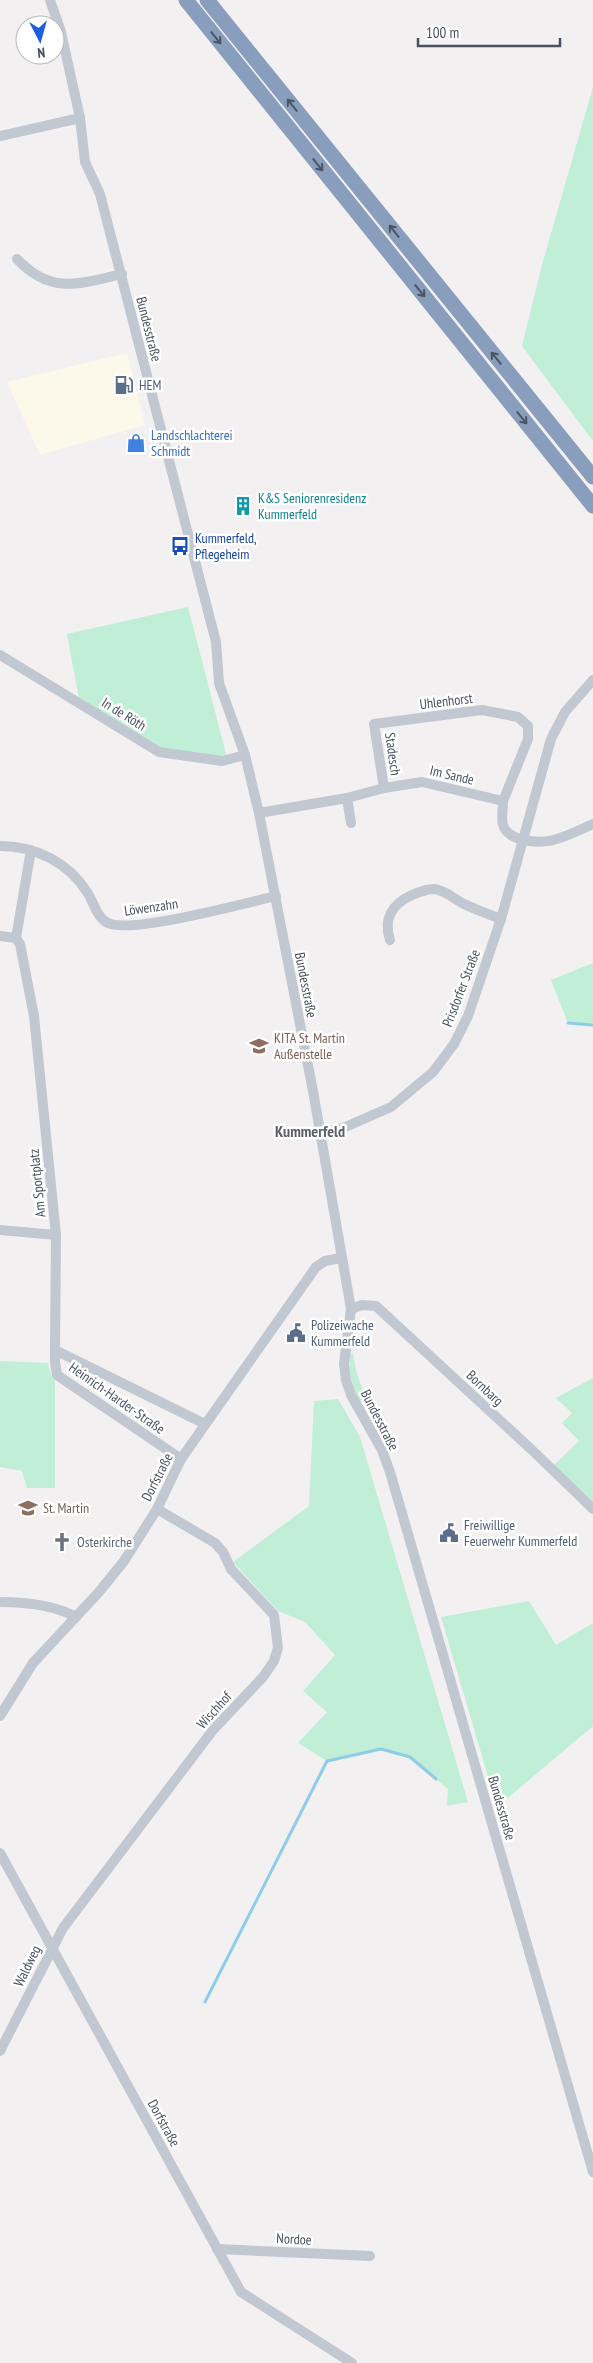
<svg xmlns="http://www.w3.org/2000/svg" width="593" height="2363" viewBox="0 0 593 2363" font-family="'PT Sans Narrow',sans-serif">
<rect width="100%" height="100%" fill="#f2f0f0"/>
<path fill="#fcf9ea" d="M127,353L145,425L40,455L7,382Z"/>
<g fill="#c0eed7">
<path d="M593,87V441L522,346L542,265Z"/>
<path d="M188,607L226,754L221,756L160,748L79,699L67,634Z"/>
<path d="M593,963V1025L568,1023L551,980Z"/>
<path d="M353,1353L356,1371L366,1399L363,1401H359C352,1384 348,1372 350,1354Z"/>
<path d="M0,1361L48,1363L50,1372L55,1381V1488H27L22,1471L0,1467Z"/>
<path d="M593,1378V1502L553,1466L579,1441L562,1423L572,1413L556,1398Z"/>
<path d="M338,1399L360,1437L468,1802L447,1806L448,1789L410,1757L381,1749L327,1761L298,1743L327,1712L303,1691L335,1655L305,1622L278,1611L233,1562L309,1506L314,1401Z"/>
<path d="M529,1601L556,1645L593,1623V1726L497,1807L441,1617Z"/>
</g>
<g fill="none" stroke-linecap="round" stroke-linejoin="round">
<g stroke="#8ecdea" stroke-width="3">
<path d="M568,1023L593,1025"/>
<path d="M205,2002L327,1761L381,1749L410,1757L436,1779"/>
</g>
<g stroke="#c1c8d1" stroke-width="10">
<path d="M50,0L61,32L80,118L85,162L100,194L216,642L219,683L245,755L259,813L313,1091L351,1309L344,1364L346,1380L351,1395L382,1450L390,1472L593,2172"/>
<path d="M0,136L80,118"/>
<path d="M17,259C51,295 79,284 122,274"/>
<path d="M0,655L159,752L222,761L245,755"/>
<path d="M384,788L374,724L482,710L518,717L528,726V739L503,801"/>
<path d="M347,798L351,823"/>
<path d="M259,813L347,798L384,788L422,782L503,801C503,808 501,819 503,825C505,832 512,836 517,838C547,848 566,836 593,824"/>
<path d="M0,846C35,846 68,862 87,892C94,902 96,917 108,923C131,934 246,903 276,896"/>
<path d="M31,850L16,938L20,944L34,1016L56,1235L55,1350L205,1424"/>
<path d="M0,936L16,938"/>
<path d="M390,940C383,919 392,904 412,895C419,892 426,889 434,889C445,890 453,898 462,903C474,909 488,914 501,919"/>
<path d="M320,1133L343,1128L391,1107L433,1072L454,1044L468,1016L501,919L551,739L565,712L593,680"/>
<path d="M0,1230L56,1235"/>
<path d="M351,1309L362,1305L376,1306L532,1450L593,1509"/>
<path d="M55,1350V1362L57,1375L181,1459"/>
<path d="M0,1602C25,1602 54,1605 76,1617"/>
<path d="M0,1716L33,1663L99,1592L124,1561L157,1509L181,1459L316,1267L325,1261L341,1258"/>
<path d="M0,1853L241,2292L352,2363"/>
<path d="M0,2051L63,1928L213,1730L263,1677L274,1661L278,1648L274,1615L231,1569L223,1552L215,1543L157,1509"/>
<path d="M217,2249L370,2256"/>
</g>
<g stroke="#899dbd" stroke-width="15">
<path d="M186,0L593,506"/>
<path d="M207,0L593,477"/>
</g>
</g>
<defs><path id="oneway-shaft" d="M-6 0H5M1.5-3L5.5 0L1.5 3" fill="none" stroke-width="1.6" stroke-linecap="round" stroke-linejoin="round" transform="scale(1.25)"/></defs>
<g stroke="#4b5562">
<use href="#oneway-shaft" transform="translate(216 38) rotate(51)"/>
<use href="#oneway-shaft" transform="translate(292 105) rotate(-129)"/>
<use href="#oneway-shaft" transform="translate(318 165) rotate(51)"/>
<use href="#oneway-shaft" transform="translate(394 231) rotate(-129)"/>
<use href="#oneway-shaft" transform="translate(420 291) rotate(51)"/>
<use href="#oneway-shaft" transform="translate(496 358) rotate(-129)"/>
<use href="#oneway-shaft" transform="translate(522 418) rotate(51)"/>
</g>
<defs>
<g id="fuel-bare" transform="scale(1.5)"><path d="M-5.5-6h7V0h2V4h1.3V-2.5L3-4.5l.8-.8L6-3V5H2.5V1h-1V6h-7ZM-4.2-4.7v3.2H.2V-4.7Z" fill="#5c6f8a" stroke="#fff" stroke-width="2.5" paint-order="stroke"/></g>
<g id="shop-bare" transform="scale(1.5)"><path d="M-5-2.5h2.3a2.7 3.5 0 0 1 5.4 0H5L5.5 6h-11ZM-1.5-2.5h3a1.5 2.3 0 0 0-3 0Z" fill="#3f7fe0" stroke="#fff" stroke-width="2.5" paint-order="stroke"/></g>
<g id="building-bare" transform="scale(1.5)"><path d="M-4-6H4V6H1V3H-1V6H-4ZM-2.5-4.3h1.7v1.8h-1.7ZM.8-4.3h1.7v1.8H.8ZM-2.5-1h1.7V.8h-1.7ZM.8-1h1.7V.8H.8Z" fill="#0f9aa8" stroke="#fff" stroke-width="2.5" paint-order="stroke"/></g>
<g id="bus-bare" transform="scale(1.5)"><path d="M-5-6H5V4H4V6H2V4H-2V6H-4V4H-5ZM-3.5-4V0h7V-4ZM-3.5 1.2v1.5H-2V1.2ZM2 1.2v1.5H3.5V1.2Z" fill="#1a4fb4" stroke="#fff" stroke-width="2.5" paint-order="stroke"/></g>
<g id="school-bare" transform="scale(1.5)"><path d="M0-5L7-2L0 1L-7-2ZM-4 1L0 2.5L4 1V4Q0 6-4 4Z" fill="#8d6e63" stroke="#fff" stroke-width="2.5" paint-order="stroke"/></g>
<g id="civic-bare" transform="scale(1.5)"><path d="M-.6-6.5H3V-4.5H.6V-3L4-1V1h2V6H-6V1h2V-1L-.6-3ZM-1.2 2.5V6h2.4V2.5Z" fill="#5c6f8a" stroke="#fff" stroke-width="2.5" paint-order="stroke"/></g>
<g id="church-bare" transform="scale(1.5)"><path d="M-1.2-6h2.4v3.5h3.3v2.4h-3.3V6h-2.4V-.1h-3.3v-2.4h3.3Z" fill="#6b7280" stroke="#fff" stroke-width="2.5" paint-order="stroke"/></g>
</defs>
<g fill-rule="evenodd">
<use href="#fuel-bare" x="124" y="385"/>
<use href="#shop-bare" x="136" y="443"/>
<use href="#building-bare" x="243" y="506"/>
<use href="#bus-bare" x="180" y="546"/>
<use href="#school-bare" x="259" y="1046"/>
<use href="#civic-bare" x="296" y="1333"/>
<use href="#school-bare" x="28" y="1508"/>
<use href="#civic-bare" x="449" y="1533"/>
<use href="#church-bare" x="62" y="1542"/>
</g>
<g text-anchor="middle" dominant-baseline="central" stroke-width="5" stroke-linejoin="round" paint-order="stroke">
<g font-size="14" fill="#48515d" stroke="#fff">
<text transform="translate(149 329) rotate(76)">Bundesstraße</text>
<text transform="translate(446 701) rotate(-7)">Uhlenhorst</text>
<text transform="translate(124 714) rotate(32)">In de Röth</text>
<text transform="translate(393 754) rotate(82)">Stadesch</text>
<text transform="translate(452 775) rotate(13)">Im Sande</text>
<text transform="translate(151 907) rotate(-8)">Löwenzahn</text>
<text transform="translate(306 985) rotate(79)">Bundesstraße</text>
<text transform="translate(461 988) rotate(-69)">Prisdorfer Straße</text>
<text transform="translate(37 1183) rotate(-96)">Am Sportplatz</text>
<text transform="translate(485 1388) rotate(43)">Bornbarg</text>
<text transform="translate(117 1398) rotate(35)">Heinrich-Harder-Straße</text>
<text transform="translate(380 1420) rotate(63)">Bundesstraße</text>
<text transform="translate(157 1477) rotate(-63)">Dorfstraße</text>
<text transform="translate(214 1710) rotate(-48)">Wischhof</text>
<text transform="translate(502 1808) rotate(74)">Bundesstraße</text>
<text transform="translate(27 1966) rotate(-64)">Waldweg</text>
<text transform="translate(164 2123) rotate(61)">Dorfstraße</text>
<text transform="translate(294 2239) rotate(3)">Nordoe</text>
</g>
<g font-size="14" fill="#4e5e75" stroke="#fff" text-anchor="start">
<text x="139" y="385">HEM</text>
<text x="311" y="1325">Polizeiwache<tspan x="311" dy="16">Kummerfeld</tspan></text>
<text x="464" y="1525">Freiwillige<tspan x="464" dy="16">Feuerwehr Kummerfeld</tspan></text>
</g>
<g font-size="14" fill="#366cbe" stroke="#fff" text-anchor="start">
<text x="151" y="435">Landschlachterei<tspan x="151" dy="16">Schmidt</tspan></text>
</g>
<g font-size="14" fill="#0d838f" stroke="#fff" text-anchor="start">
<text x="258" y="498">K&amp;S Seniorenresidenz<tspan x="258" dy="16">Kummerfeld</tspan></text>
</g>
<g font-size="14" fill="#164399" stroke="#fff" text-anchor="start">
<text x="195" y="538">Kummerfeld,<tspan x="195" dy="16">Pflegeheim</tspan></text>
</g>
<g font-size="14" fill="#785e54" stroke="#fff" text-anchor="start">
<text x="274" y="1038">KITA St. Martin<tspan x="274" dy="16">Außenstelle</tspan></text>
<text x="43" y="1508">St. Martin</text>
</g>
<g font-size="14" fill="#5b616d" stroke="#fff" text-anchor="start">
<text x="77" y="1542">Osterkirche</text>
</g>
<g font-size="16" font-weight="bold" fill="#5c5f65" stroke="#fff">
<text x="310" y="1131">Kummerfeld</text>
</g>
</g>
<g transform="translate(40 40) rotate(174)"><circle r="24" fill="#ffffff" stroke="#b6b9be"/>
<path d="M0-4L9 19L0 12L-9 19Z" fill="#1d5ddf"/>
<text y="-8" font-size="14" font-weight="bold" text-anchor="middle" fill="#48515d">N</text>
</g>
<path d="M418 38v8h142v-8" fill="none" stroke="#48515d" stroke-width="2.5"/>
<text x="426" y="38" font-size="15" fill="#48515d" stroke="#ffffff" stroke-width="4" paint-order="stroke">100 m</text>
</svg>
